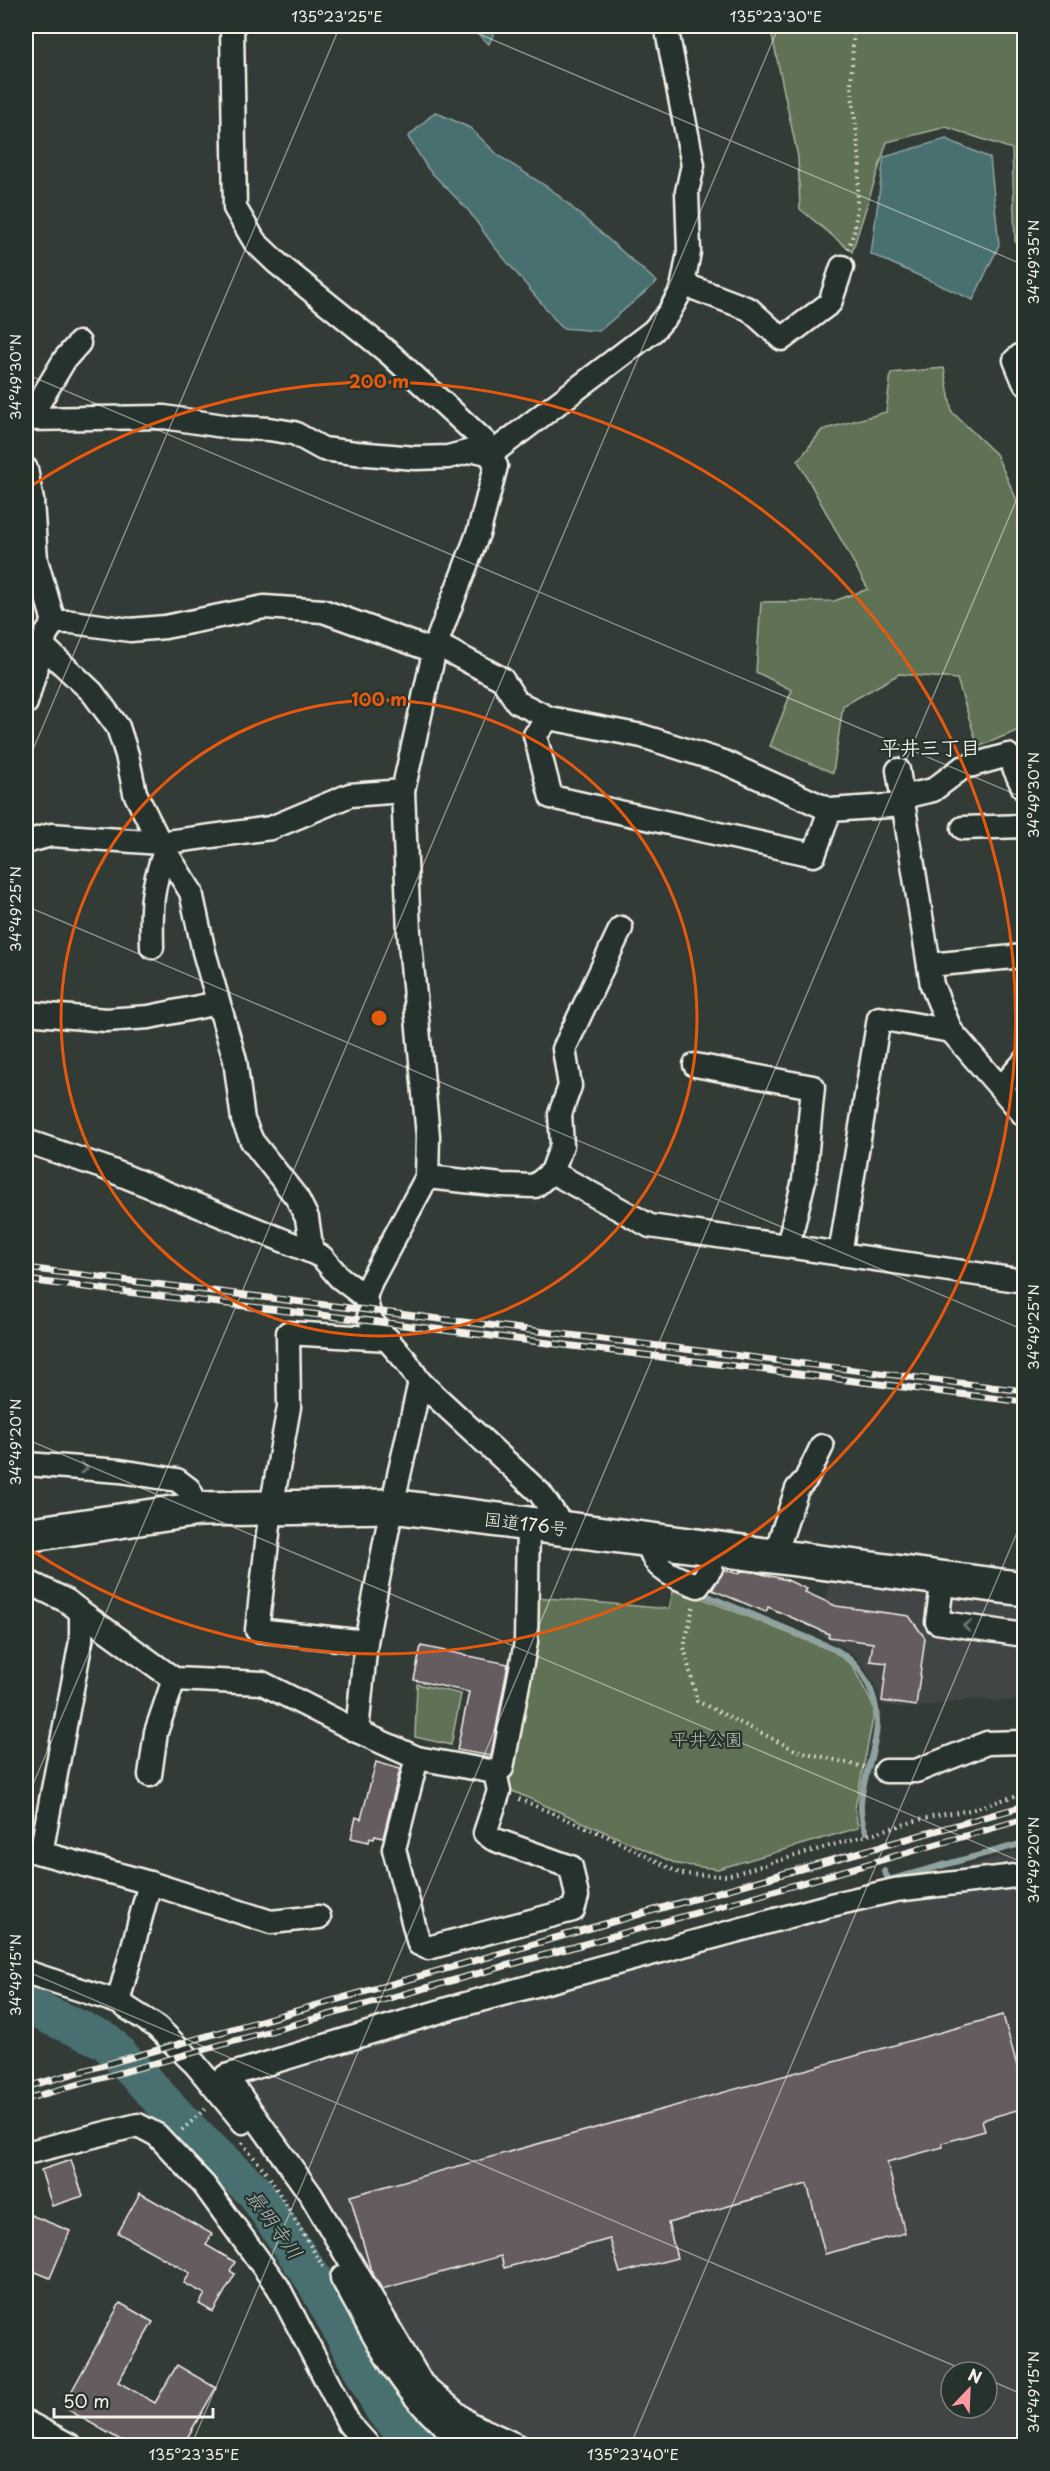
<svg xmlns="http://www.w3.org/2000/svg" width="1050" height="2471" viewBox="0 0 1050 2471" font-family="'Playpen Sans','Klee One',sans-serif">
<rect width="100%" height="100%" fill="#333b37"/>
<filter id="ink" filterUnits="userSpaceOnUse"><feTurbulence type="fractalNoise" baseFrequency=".0167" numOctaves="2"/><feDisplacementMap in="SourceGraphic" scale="12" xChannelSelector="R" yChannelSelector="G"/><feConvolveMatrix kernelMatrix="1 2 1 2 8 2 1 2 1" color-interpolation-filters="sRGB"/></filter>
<g filter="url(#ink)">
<g fill="#424544" fill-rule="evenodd">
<path d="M830,1581L1024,1608V1701L968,1700L910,1708L882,1705L876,1688L865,1668L854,1655L842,1646L819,1634Z"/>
<path d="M1024,1849V2445H502L466,2429L209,2067L375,2015L872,1886L931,1877ZM951,2372H987V2408H951Z"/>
</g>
<g fill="#617255" stroke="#aab29e" stroke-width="1.5">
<path d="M770,26H1024V254L1015,241L1012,149L946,127L887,142L852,252L800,209L798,157Z"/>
<path d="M944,368L952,412L996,454L1024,516V594L1022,596L1024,614V728L978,747L957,679L899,674L843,706L833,773L770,746L792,690L756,672L761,602L834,601L868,589L798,461L822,430L886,412L891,373Z"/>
<path d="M674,1587L833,1651L852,1665L875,1709L855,1808L858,1828L718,1869L677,1864L508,1789L536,1640L537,1597L669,1609Z"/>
<path d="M417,1684L461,1694L451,1745L415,1737Z"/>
</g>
<g fill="#4a6f6f" stroke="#8ea39f" stroke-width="1.5">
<path d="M470,26H497L489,44Z"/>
<path d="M435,112L470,128L499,156L552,190L657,282L599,331L562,328L493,245L468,210L428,169L408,137Z"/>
<path d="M946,139L990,158L999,245L973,300L871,254L884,157Z"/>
</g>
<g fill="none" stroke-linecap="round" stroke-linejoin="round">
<g stroke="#8ea39f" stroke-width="6">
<path d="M698,1592L835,1649C850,1658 859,1667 867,1682C898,1739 845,1784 866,1832"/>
<path d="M884,1871L889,1880L1024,1843"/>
</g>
<path stroke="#4a6f6f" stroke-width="38" d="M26,2005L106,2041L196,2137L255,2192L315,2281L384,2410L418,2446"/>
</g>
<g fill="#655b61" stroke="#f4f1e8" stroke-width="1.5">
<path d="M724,1570L739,1574L741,1571L754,1572L787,1580L807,1589L805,1592L836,1606L909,1616L925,1638L916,1706L882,1701L887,1663L870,1661L873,1643L828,1637L829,1634L768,1607L766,1612L712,1590Z"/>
<path d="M421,1646L508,1664L491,1756L457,1750L469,1692L414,1680Z"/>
<path d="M376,1762L400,1769L383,1838L375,1836L374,1839L370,1838L369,1842L351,1838L356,1817L361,1819Z"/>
<path d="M1003,2015L1024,2091V2108L982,2120L985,2131L942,2143L943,2147L887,2162L905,2233L825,2254L807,2184L668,2223L677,2258L620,2273L610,2239L504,2268L501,2256L382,2289L371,2271L350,2196Z"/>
<path d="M71,2160L83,2196L52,2206L41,2170Z"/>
<path d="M140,2193L212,2234L206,2245L235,2262L230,2271L235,2274L213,2312L199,2304L205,2294L184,2283L190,2273L118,2233Z"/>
<path d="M26,2213L70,2231L50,2278L26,2268Z"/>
<path d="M120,2303L153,2322L118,2382L155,2403L177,2365L216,2388L183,2445H129L63,2407Z"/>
</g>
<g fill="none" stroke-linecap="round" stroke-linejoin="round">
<g stroke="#f4f1e8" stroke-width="27">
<g id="minor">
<path d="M232,26L235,208L255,242L277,263L390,354L485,442L496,466L479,531L436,644L403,791L409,932L428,1136L427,1177L371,1281L365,1297L371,1321L406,1361L420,1382L540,1493L564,1528"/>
<path d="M683,284L749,309L782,339L830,303L842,267"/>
<path d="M1024,353L1015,360L1024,382"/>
<path d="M26,419L164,417L230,427L269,429L294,433L323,449L356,453L415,458L448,457L475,450L491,454L653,331L668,314L682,289L689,252L687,192L693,165L666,26"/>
<path d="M29,419L65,359L79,343"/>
<path d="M26,469L32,501L26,502"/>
<path d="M32,501L36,560L54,622"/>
<path d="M436,644L502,679L517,702L549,718L642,736L724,762L830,810L904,805"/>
<path d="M42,645L92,692L118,727L127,755L135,793L160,843L191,892L204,952L235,1060L243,1120L252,1141L297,1198L307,1218L312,1252"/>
<path d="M26,703L46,634L54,622H72L130,630L165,627L264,607L323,611L434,651"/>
<path d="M549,718L535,735L551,797L814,855L830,810"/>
<path d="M898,770L932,985L951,1031L1024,1115"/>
<path d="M903,797L933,790L962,768L1008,755L1024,789"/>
<path d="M963,828L1024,826"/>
<path d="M26,842L51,835L160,843L271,828L350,795L403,791"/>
<path d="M152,947C151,906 151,889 165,851"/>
<path d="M929,965L1024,956"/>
<path d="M26,1013L106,1020L149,1017L218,1003"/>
<path d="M695,1065L813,1087L804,1180L788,1246"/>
<path d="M1001,1088L1024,1062"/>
<path d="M26,1141L105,1168L312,1252L322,1257L339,1277L365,1297"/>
<path d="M552,1172L650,1226L1024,1281"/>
<path d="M427,1177L502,1185L535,1186L552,1172L562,1145L560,1114L570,1086L564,1049L621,928"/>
<path d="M840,1254L879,1018L951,1031"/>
<path d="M26,1464L120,1471L177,1480L189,1489L199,1509"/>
<path d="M648,1539C652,1571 671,1575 698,1586L711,1568L714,1547"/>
<path d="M775,1555L797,1489L806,1479L822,1446"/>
<path d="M943,1578L937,1622L1024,1635"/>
<path d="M26,1581L67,1601L81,1612V1641L41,1853L26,1849"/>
<path d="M81,1612L174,1679L262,1683L357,1731L417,1758L495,1772L502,1768L526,1642L528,1524"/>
<path d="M366,1642L257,1630L271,1508L289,1407L288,1333L388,1339"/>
<path d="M357,1731L366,1642L392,1506L420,1382"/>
<path d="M417,1758L394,1849L419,1944L428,1948L573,1910L577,1896L571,1867L493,1839L485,1833L499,1791L495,1772"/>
<path d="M886,1771H916L987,1743L1024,1742"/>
<path d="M150,1775L156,1732L174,1679"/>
<path d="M41,1853L150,1883L271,1922L319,1917"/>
<path d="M26,1972L118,2002L157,2027L195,2064L243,2122"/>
<path d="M118,2002L150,1883"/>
<path d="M26,2153L138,2125L157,2135L204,2185L278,2287L349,2424L369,2446"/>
<path d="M342,2278C375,2336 413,2420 478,2446"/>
<path d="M26,2422L71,2446"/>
<path d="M518,2446L468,2423L422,2384L311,2195L226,2076L451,2008L831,1905L895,1890L1024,1875"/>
</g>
</g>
<g stroke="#f4f1e8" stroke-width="38">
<path id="highway" d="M26,1535L199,1509L392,1506L1024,1589"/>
</g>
<g stroke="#f4f1e8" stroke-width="4" stroke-dasharray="1.5 4.5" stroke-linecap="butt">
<path d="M848,249L855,229L860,163L851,84L854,26"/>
<path d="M693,1607L684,1647L697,1701L795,1750L867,1768"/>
<path d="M519,1799L611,1838L681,1874L726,1876L933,1816L971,1810L1024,1793"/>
<path d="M182,2130L205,2109"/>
<path d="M242,2143L266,2172"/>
<path d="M270,2178L325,2270"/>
</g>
<use href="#minor" stroke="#26332d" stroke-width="22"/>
<use href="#highway" stroke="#26332d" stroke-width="33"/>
<g stroke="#f4f1e8" stroke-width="7">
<g id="rail">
<path d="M26,1268L1024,1391"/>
<path d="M26,1280L371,1321L1024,1402"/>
<path d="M26,2087L1024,1806"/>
<path d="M26,2099L753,1897L1024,1819"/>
</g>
</g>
<use href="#rail" stroke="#26332d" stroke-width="4.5" stroke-dasharray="14" stroke-linecap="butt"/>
</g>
<defs><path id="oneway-chevron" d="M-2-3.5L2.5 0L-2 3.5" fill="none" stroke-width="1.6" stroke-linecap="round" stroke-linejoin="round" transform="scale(1.5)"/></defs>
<g stroke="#6e766e">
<use href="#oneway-chevron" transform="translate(84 1468) rotate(4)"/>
<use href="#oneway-chevron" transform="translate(967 1626) rotate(-171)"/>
</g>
</g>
<path fill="none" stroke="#f4f1e8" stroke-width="1.5" stroke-opacity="0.45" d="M460,26L1024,265M26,374L1024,798M26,766L340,26M26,906L1024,1330M26,1439L1024,1863M26,1801L779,26M26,1971L969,2372M987,2379L1024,2395M191,2446L1024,482M630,2446L1024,1516"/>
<g fill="none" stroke="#e8590c" stroke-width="3">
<circle cx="379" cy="1018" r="318"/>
<path d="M28 488A636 636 0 1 1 28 1548"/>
</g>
<g text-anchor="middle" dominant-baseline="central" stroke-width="4.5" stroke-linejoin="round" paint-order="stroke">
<g font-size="18" fill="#f4f1e8" stroke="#26332d">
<text transform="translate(526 1523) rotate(7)">国道176号</text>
</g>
<g font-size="18" fill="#b9bead" stroke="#26332d">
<text x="707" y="1738">平井公園</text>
</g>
<g font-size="20" font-weight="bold" fill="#f4f1e8" stroke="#26332d">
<text x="930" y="747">平井三丁目</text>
</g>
<g font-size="20" font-style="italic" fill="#b0bdb8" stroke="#26332d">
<text transform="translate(275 2224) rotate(54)">最明寺川</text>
</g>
</g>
<circle cx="379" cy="1018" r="9" fill="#e8590c" stroke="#26332d" stroke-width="3"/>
<g font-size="18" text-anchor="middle" font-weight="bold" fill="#e8590c" stroke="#26332d" stroke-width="4.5" stroke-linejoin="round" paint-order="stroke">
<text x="379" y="388">200 m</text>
<text x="379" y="706">100 m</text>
</g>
<rect width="1050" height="2471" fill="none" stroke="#26332d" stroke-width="66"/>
<g transform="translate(969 2390) rotate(23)"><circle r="28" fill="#26332d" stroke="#787f78" stroke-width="1.5"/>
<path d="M0-4.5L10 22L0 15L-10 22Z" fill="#ff9aa2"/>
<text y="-9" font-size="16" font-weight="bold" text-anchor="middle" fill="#f4f1e8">N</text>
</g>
<path d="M54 2408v9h159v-9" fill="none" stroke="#f4f1e8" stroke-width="3"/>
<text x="63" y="2408" font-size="18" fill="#f4f1e8" stroke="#26332d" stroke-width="4.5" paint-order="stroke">50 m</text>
<rect x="33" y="33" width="984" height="2405" fill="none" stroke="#f4f1e8" stroke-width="2"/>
<g font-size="15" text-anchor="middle" fill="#f4f1e8">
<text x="337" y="22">135°23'25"E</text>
<text x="776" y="22">135°23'30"E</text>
<text transform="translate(1034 262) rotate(-90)" y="5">34°49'35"N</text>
<text transform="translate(16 377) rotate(-90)" y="5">34°49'30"N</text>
<text transform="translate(1034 795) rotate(-90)" y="5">34°49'30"N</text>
<text transform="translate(16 909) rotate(-90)" y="5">34°49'25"N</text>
<text transform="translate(1034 1327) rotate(-90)" y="5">34°49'25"N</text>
<text transform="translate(16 1442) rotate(-90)" y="5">34°49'20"N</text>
<text transform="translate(1034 1860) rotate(-90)" y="5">34°49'20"N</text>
<text transform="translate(16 1975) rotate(-90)" y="5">34°49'15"N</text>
<text transform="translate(1034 2392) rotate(-90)" y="5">34°49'15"N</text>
<text x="194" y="2460">135°23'35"E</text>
<text x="633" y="2460">135°23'40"E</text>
</g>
</svg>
